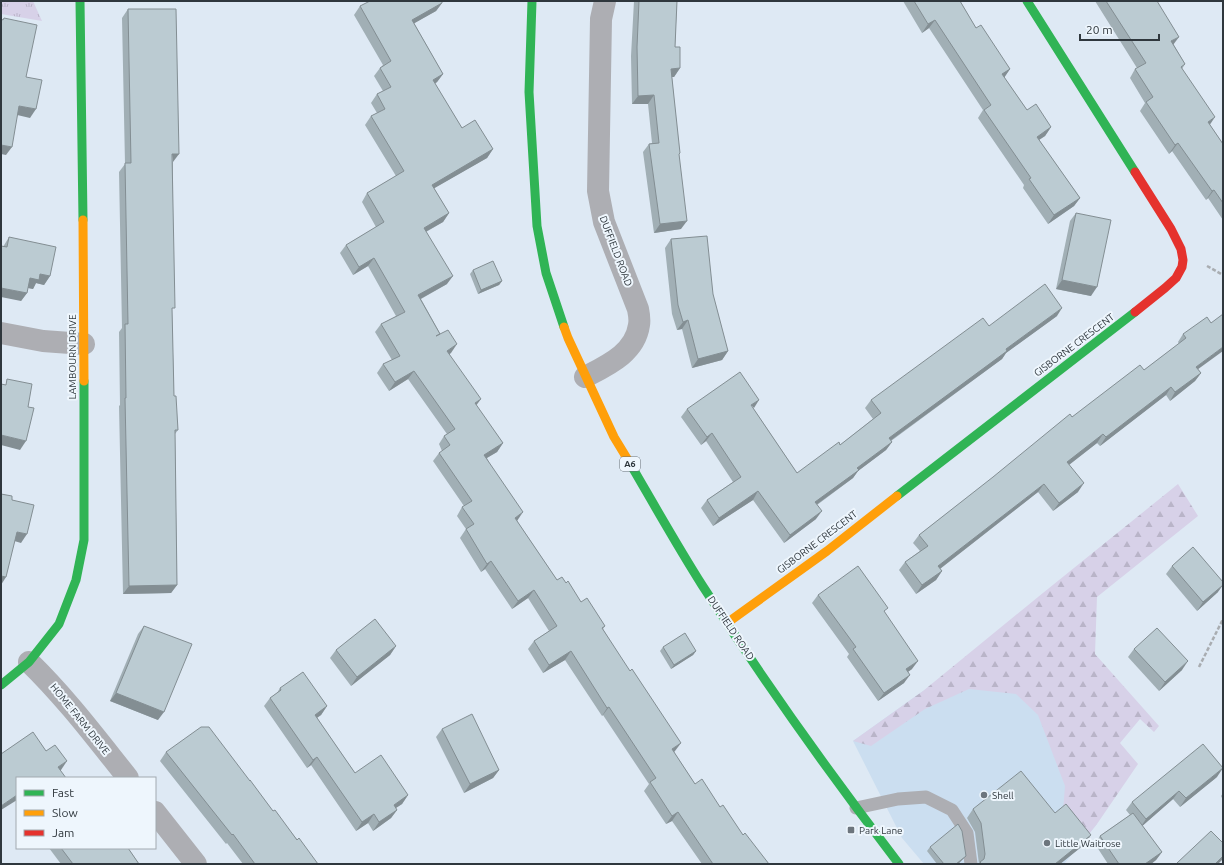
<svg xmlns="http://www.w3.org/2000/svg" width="1224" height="865" viewBox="0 0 1224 865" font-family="Ubuntu,sans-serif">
<defs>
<pattern id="grass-tufts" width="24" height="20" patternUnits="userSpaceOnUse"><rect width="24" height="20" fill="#d7d1e8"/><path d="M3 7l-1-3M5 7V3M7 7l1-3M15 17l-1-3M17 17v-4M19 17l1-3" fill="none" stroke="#b9b4c8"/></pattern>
<pattern id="forest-firs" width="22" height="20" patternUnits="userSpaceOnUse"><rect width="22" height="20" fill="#d7d1e8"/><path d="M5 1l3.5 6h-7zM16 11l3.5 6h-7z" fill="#b9b4c8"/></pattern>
</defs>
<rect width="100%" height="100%" fill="#dee9f4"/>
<path fill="#cbdef0" d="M966,676L1033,696L1075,795L1097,824L1064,864H924L902,838L853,741L923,691Z"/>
<path fill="url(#grass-tufts)" d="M1,1H33L42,21L1,14Z"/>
<path fill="url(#forest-firs)" d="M1178,484L1198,516L1097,597L1095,654L1159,726L1154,732L1140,719L1120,743L1138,764L1097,824L1085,839L1063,811L1065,786L1038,715L1016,694L969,689L925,709L871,746L853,741L923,691L1038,597Z"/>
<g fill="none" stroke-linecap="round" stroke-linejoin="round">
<g stroke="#a9adb1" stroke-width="2.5" stroke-dasharray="4 2" stroke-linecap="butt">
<path d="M1207,266L1223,275"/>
<path d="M1199,667L1223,619"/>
</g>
<path stroke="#adaeb3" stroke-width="13" d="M856,808L898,799L926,797L952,810L967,833L971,864"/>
<g stroke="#adaeb3" stroke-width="22">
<path d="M1,333L43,341L84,344"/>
<path d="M585,377C608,365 635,353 639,325C640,320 639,314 638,309L604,222L598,191L601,19L605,1"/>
<path d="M29,662C66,698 96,738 128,778"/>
<path d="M155,812L196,864"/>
</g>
<g stroke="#30b455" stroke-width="9">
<path d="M80,1L83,220"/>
<path d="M532,1L529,92L537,226L546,273L564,327"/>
<path d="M1027,1L1135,172"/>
<path d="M628,460C652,501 676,544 702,585C763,680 830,774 899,864"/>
<path d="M897,496L1135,312"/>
<path d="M1,685L29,662L59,624L76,580L84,540V381"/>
</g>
<g stroke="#ff9f0a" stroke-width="9">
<path d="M83,220L84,381"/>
<path d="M564,327L568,338L614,437L628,460"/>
<path d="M727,623L827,551L897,496"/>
</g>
<path stroke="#e5322d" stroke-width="9" d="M1135,312L1165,288L1176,278L1182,267L1183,260L1181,249L1171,229L1135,172"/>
</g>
<g fill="#a1afb5">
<path d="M634,1H677L675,47L680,68L674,77H672L679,155L681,229L654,233L643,152L649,144L652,143L648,104H632L631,56Z"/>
<path d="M903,1H960L976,28L1010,69L1004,77L1027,110L1051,127L1045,136L1039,140L1080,198L1074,206L1048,224L1023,188L1024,185L978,118L983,110L929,28L922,33Z"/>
<path d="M1095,1H1155L1174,45L1185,64L1182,69L1210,125L1223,144V220L1208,198L1206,200L1172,151L1169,154L1140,111L1145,103L1130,78L1135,69L1137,68Z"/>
<path d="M442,3L436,11L414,23L443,74L437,82L435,84L462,128L493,149L487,158L434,188L449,213L443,222L426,232L447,284L421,299L451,353L449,354L476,406L503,443L497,452L487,458L517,521L557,580L566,583L581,602L605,626L603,629L675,751L674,752L695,784L720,807L743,835L769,864H702L672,821L666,824L644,791L649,784L603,715L602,716L565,660L543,673L528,649L534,641L549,631L528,598L512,609L485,569L481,572L460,538L466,529L457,516L462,507L464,506L433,461L439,453L442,451L439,444L444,436L447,434L408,379L389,391L377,373L383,364L392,360L375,332L381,324L396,316L368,266L353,275L340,253L346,245L376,227L362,202L367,193L396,176L365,125L371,116L377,113L371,103L377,94L383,91L374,76L380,68L383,65L354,15L360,6Z"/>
<path d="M128,9L173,162L172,312L174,396L178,430L175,434L177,585L171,593L123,594L119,406L120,405L119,332L122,328L119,172L125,164L122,18Z"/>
<path d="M1076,213L1091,296L1056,289L1070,221Z"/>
<path d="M9,237L50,276L44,285L36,283L33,289L28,288L27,293L21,301L3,247Z"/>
<path d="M671,239L728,351L722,360L692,368L682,329L677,330L672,314L665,248Z"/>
<path d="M473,270L502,281L499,285L478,294L470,274Z"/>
<path d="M1057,316L1006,353L1002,359L891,441L892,442L886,450L858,471L853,478L817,505L816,519L784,543L753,500L713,526L701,508L707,500L733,482L706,441L701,445L681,417L687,409L753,408L797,473L840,445L873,419L865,408L871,400L989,326Z"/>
<path d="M1211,323L1198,369L1201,373L1195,381L1170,401L1166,395L1100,446L1097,443L1069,465L1078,492L1053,511L1038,492L940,569L942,571L936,580L916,594L899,570L905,562L920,551L913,543L919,535L1072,417L1144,370L1179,344L1178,342L1183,334Z"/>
<path d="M1172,566L1218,592L1197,611L1166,574Z"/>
<path d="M818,595L885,613L912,669L908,672L904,683L878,701L847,657L849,654L812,603Z"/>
<path d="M144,626L158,720L110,701L138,634Z"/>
<path d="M396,646L390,655L351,686L330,658L336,650Z"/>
<path d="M663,647L696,651L693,655L671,669L660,651Z"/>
<path d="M1134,649L1182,670L1159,691L1128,657Z"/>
<path d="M280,688L327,706L321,715L317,718L355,773L408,795L402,804L396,808L397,810L391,818L373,831L368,823L356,831L311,765L307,768L264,706L270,698L277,693Z"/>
<path d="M442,729L499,770L493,778L464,793L436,737Z"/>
<path d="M166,752L250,781L273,811L318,864H243L227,843L226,844L160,761Z"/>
<path d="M1217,777L1180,807L1173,799L1142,826L1162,852L1156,860L1151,864H1108L1095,844L1100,836L1130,815L1126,810L1132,802Z"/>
<path d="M1223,793V800L1221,796Z"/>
<path d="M973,809L1055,813L1085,844L1060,864H979L975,832L967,818Z"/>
<path d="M930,847L966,856L958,864H937L927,851Z"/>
<path d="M49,848H128L139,864H61Z"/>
</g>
<g fill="#838e93">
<path d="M442,3L436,11L406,28L412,20Z"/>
<path d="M935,20L929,28L922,33L928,24Z"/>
<path d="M1179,37L1173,45L1171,41Z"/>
<path d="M680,68L674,77H666L671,69Z"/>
<path d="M1010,69L1004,78L1002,74Z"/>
<path d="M443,74L437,82L427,88L433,80Z"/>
<path d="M654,95L648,104H632L638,96Z"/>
<path d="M19,106L36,109L30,118L13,114Z"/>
<path d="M1215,117L1209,126L1208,122Z"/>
<path d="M1051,127L1045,136L1031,145L1037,137Z"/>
<path d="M1178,143L1172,151L1169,154L1175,145Z"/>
<path d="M1,145L12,147L6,155L1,154Z"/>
<path d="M493,149L487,158L426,193L432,185Z"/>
<path d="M172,154H179L173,162Z"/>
<path d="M1214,190L1208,198L1206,200L1212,191Z"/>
<path d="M1080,198L1074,206L1048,224L1054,215Z"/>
<path d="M449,213L443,222L418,236L424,228Z"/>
<path d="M687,221L681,229L654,233L660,224Z"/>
<path d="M374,258L368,266L353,275L359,267Z"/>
<path d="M40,274L50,276L44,285L36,283L33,289L24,287L30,278Z"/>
<path d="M453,276L447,284L413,303L418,295Z"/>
<path d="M1062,280L1097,287L1091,296L1056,289Z"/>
<path d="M502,281L499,285L478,294L481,290Z"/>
<path d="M1,288L27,293L21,301L1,297Z"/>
<path d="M1062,308L1057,316L1006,353L1002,359L883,446L889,438L1006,349Z"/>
<path d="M688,320L682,329L677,330L683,322Z"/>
<path d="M457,344L451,353L441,359L447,351Z"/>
<path d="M1223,347V351L1190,375L1196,367Z"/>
<path d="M728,351L722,360L692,368L698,359Z"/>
<path d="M414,371L408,379L389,391L395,382Z"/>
<path d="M1201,373L1195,381L1170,401L1175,392Z"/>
<path d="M1171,387L1166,395L1100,446L1106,437Z"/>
<path d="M481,399L475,407V403Z"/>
<path d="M759,400L754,408L751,405Z"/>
<path d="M712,433L706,441L701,445L707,437Z"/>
<path d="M1103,434L1097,443L1061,471L1067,462Z"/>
<path d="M1,435L26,441L20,450L1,445Z"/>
<path d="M892,442L886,450L858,471L853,478L809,510L815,502L857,468Z"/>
<path d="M503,443L497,452L478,463L484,455Z"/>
<path d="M1084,483L1078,492L1053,511L1059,503Z"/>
<path d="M1044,484L1038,492L932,575L938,566Z"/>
<path d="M758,491L753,500L713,526L719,518Z"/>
<path d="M822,511L816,519L784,543L790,535Z"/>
<path d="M523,512L517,521L515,518Z"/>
<path d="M17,532L27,534L21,543L11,540Z"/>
<path d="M491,561L485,569L481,572L487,564Z"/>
<path d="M942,571L936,580L916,594L922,585Z"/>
<path d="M1,576L6,577L1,585Z"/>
<path d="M177,585L171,593L123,594L129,586Z"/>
<path d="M1223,585L1218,592L1197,611L1203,602Z"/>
<path d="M534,590L528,598L512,609L518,601Z"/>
<path d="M396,646L390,655L351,686L357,677Z"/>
<path d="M571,651L565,660L543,673L549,665Z"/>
<path d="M696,651L693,655L671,669L674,665Z"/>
<path d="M918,661L912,669L900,677L906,669Z"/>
<path d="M1188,661L1182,670L1159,691L1165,682Z"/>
<path d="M910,675L904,683L878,701L884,693Z"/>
<path d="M116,693L164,712L158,720L110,701Z"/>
<path d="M327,706L321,715L309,723L315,715Z"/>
<path d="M609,707L603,715L602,716L607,708Z"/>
<path d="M681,743L675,751L666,757L672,749Z"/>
<path d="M317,757L311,765L307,768L313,760Z"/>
<path d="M67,761L61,770L52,776L58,767Z"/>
<path d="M1223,768L1217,777L1180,807L1186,798Z"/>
<path d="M499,770L493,778L464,793L470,784Z"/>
<path d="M1179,791L1173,799L1140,828L1146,819Z"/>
<path d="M17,795V800L1,810V806Z"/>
<path d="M408,795L402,804L388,813L394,805Z"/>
<path d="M397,810L391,818L373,831L379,822Z"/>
<path d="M678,812L672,821L666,824L672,816Z"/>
<path d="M374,814L368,823L356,831L362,822Z"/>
<path d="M1091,835L1085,844L1060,864H1055Z"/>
<path d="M1162,852L1156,860L1151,864H1145Z"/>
<path d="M966,856L958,864H956Z"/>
<path d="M1223,856V859L1218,864H1215Z"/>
</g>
<g fill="#bbcbd2" stroke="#838e93">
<path d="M370,1H442V3L412,20L443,74L433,80L462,128L475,120L493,149L432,185L449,213L424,228L453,276L418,295L440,334L436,336L448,330L457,344L447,351L481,399L475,403L503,443L484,455L523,512L515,518L557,580L562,577L566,583L568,581L581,602L587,598L605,626L602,628L630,671L632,669L681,743L672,749L695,784L702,779L720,807L723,805L743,835L745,833L769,864H713L678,812L672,816L650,782L656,778L609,707L607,708L571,651L549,665L534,641L557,626L534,590L518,601L491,561L487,564L466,529L474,524L462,507L472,501L439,453L450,445L444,436L455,429L414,371L395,382L383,364L400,356L381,324L405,312L374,258L359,267L346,245L384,222L367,193L404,171L371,116L385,109L377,94L391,87L380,68L391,61L360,6Z"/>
<path d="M639,1H677L675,47H680V68L671,69L680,153L679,154L687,221L660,224L649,144L659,143L654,95L638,96L637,47Z"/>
<path d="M914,1H960L976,28L981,25L1010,69L1002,74L1027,110L1036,104L1051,127L1037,137L1080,198L1054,215L1029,179L1031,178L984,110L991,105L935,20L928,24Z"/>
<path d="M1106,1H1155L1156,2L1157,1L1179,37L1171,41L1185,64L1181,67L1215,117L1208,122L1223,144V203L1214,190L1212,191L1178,143L1175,145L1146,102L1153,97L1135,69L1146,63Z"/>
<path d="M128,9H176L179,154H172L175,308H172L174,396H176L178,430H175L177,585L129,586L125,398H126L125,324H128L125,163H131Z"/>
<path d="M4,18L37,25L26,77L42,80L36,109L19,106L12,147L1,145V19L3,20Z"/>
<path d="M1076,213L1111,220L1097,287L1062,280Z"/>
<path d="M707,236L713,294L728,351L698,359L688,320L683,322L678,305L671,239Z"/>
<path d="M9,237L56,247L50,276L40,274L39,280L30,278L27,293L1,288V246L7,247Z"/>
<path d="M493,261L502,281L481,290L473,270Z"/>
<path d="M1045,284L1062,308L1006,349L1007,351L889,438L892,442L857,468L859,470L815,502L822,511L790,535L758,491L719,518L707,500L741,477L712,433L707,437L687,409L740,372L759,400L751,405L797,473L839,442L840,445L881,413L871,400L983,318L989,326Z"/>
<path d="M1223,314V347L1196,367L1201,373L1175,392L1171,387L1106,437L1103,434L1067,462L1084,483L1059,503L1044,484L938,566L942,571L922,585L905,562L928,546L919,535L993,477L1070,414L1072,417L1140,365L1144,370L1186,338L1183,334L1207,317L1211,323Z"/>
<path d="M7,379L32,384L28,407L34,408L26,441L1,435V384L6,385Z"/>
<path d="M1,494L12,496V500L34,505L27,534L17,532L6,577L1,576Z"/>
<path d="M1193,547L1223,582V585L1203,602L1172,566Z"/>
<path d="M858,566L888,608L884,611L918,661L906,669L910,675L884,693L853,649L856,647L818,595Z"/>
<path d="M375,619L396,646L357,677L336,650Z"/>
<path d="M144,626L192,644L164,712L116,693Z"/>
<path d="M1157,628L1188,661L1165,682L1134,649Z"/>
<path d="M685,633L696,651L674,665L663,647Z"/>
<path d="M303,672L327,706L315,715L355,773L381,755L408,795L394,805L397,810L379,822L374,814L362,822L317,757L313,760L270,698L281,690L280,688Z"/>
<path d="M472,714L499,770L470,784L442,729Z"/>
<path d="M201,727H209L250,781V780L273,811L275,810L297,840L299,838L318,864H255L233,834L232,835L166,752Z"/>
<path d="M33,732L46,751L55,745L67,761L58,767L66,778H17V795L1,806V754Z"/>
<path d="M1203,744L1223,768L1186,798L1179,791L1146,819L1132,802Z"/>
<path d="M1021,771L1055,813L1066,804L1091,835L1055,864H982L980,862L984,859L985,854L981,823L973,809Z"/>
<path d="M1133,813L1162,852L1145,864H1119L1100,836Z"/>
<path d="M958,824L962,831L966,856L956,864H944L930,847Z"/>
<path d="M1211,831L1223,843V856L1215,864H1177V863Z"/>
<path d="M61,848H128L139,864H73Z"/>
</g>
<g fill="#6c757d" stroke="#eef6fd" stroke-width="1.5">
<circle cx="984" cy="795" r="4"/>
<rect x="847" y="826" width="8" height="8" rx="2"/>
<circle cx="1047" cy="843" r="4"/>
</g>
<g text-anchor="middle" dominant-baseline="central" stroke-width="4" stroke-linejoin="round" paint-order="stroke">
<rect fill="#eef6fd" stroke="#687077" stroke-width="1" x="620" y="457" width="20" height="14" rx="3"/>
<g font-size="9" font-weight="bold" fill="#2f373d">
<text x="630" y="464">A6</text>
</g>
<g font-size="10" fill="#2f373d" stroke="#eef6fd">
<text transform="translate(616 251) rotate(69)">DUFFIELD ROAD</text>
<text transform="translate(1074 345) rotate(-37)">GISBORNE CRESCENT</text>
<text transform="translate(72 357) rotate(-90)">LAMBOURN DRIVE</text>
<text transform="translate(817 542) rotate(-37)">GISBORNE CRESCENT</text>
<text transform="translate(731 628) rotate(56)">DUFFIELD ROAD</text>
<text transform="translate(80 719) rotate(51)">HOME FARM DRIVE</text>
</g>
<g font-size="10" fill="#2f373d" stroke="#eef6fd" text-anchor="start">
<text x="992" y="795">Shell</text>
<text x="859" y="830">Park Lane</text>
<text x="1055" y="843">Little Waitrose</text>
</g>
</g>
<rect width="1224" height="865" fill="none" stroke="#2f373d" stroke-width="4"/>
<rect x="16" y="777" width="140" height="72" fill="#eef6fd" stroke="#a2aab0"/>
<rect x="24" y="790" width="20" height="6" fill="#30b455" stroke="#a2aab0"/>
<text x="52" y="797" font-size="12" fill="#2f373d">Fast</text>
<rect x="24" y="810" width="20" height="6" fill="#ff9f0a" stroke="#a2aab0"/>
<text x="52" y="817" font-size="12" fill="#2f373d">Slow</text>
<rect x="24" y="830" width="20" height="6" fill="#e5322d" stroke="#a2aab0"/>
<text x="52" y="837" font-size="12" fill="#2f373d">Jam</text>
<path d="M1080 34v6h79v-6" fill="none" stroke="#2f373d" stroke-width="2"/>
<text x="1086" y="34" font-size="12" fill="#2f373d" stroke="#eef6fd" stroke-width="3" paint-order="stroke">20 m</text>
</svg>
